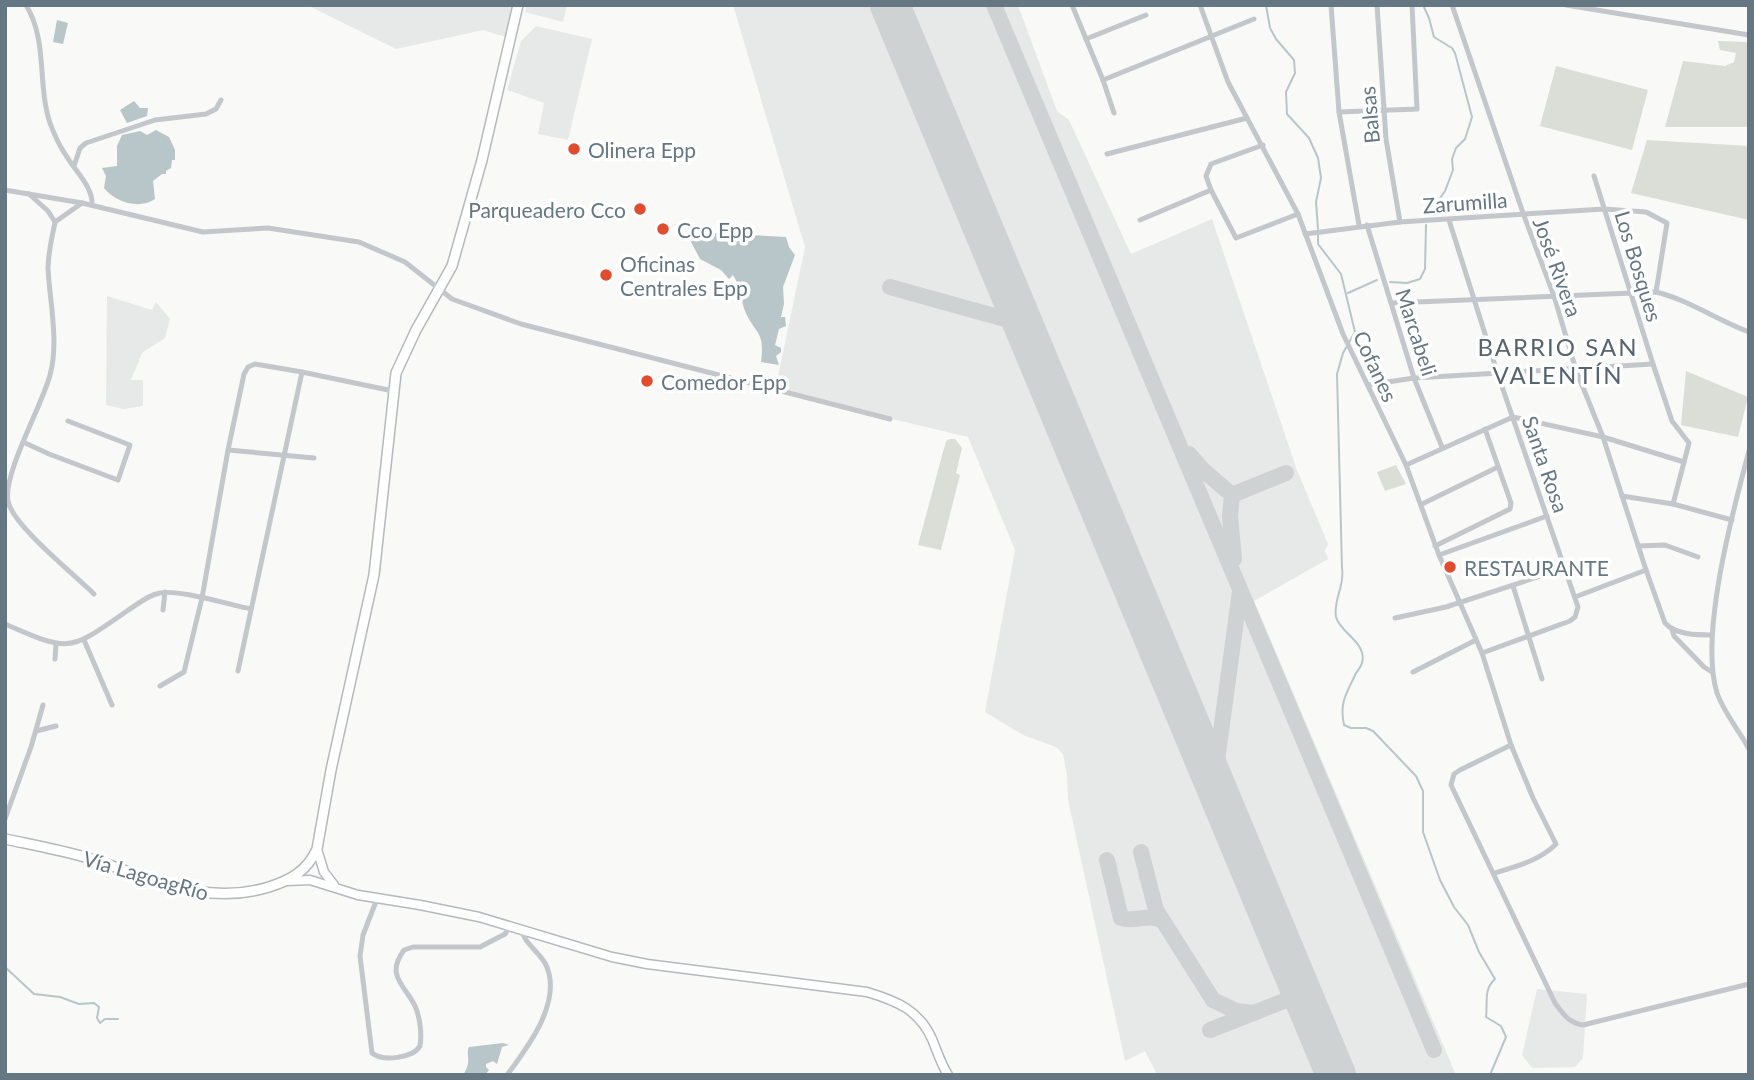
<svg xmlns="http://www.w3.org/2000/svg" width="1754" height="1080" viewBox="0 0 1754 1080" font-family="Lato,sans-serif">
<rect width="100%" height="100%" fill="#f9f9f7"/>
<g fill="#e7e9e8">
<path d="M307,5H514L506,37L483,30L396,49Z"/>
<path d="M527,5H567L563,22L525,12Z"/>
<path d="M733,5H1018L1057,111L1069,120L1131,254L1212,219L1297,470L1328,544L1325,551L1328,559L1254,601L1456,1075H1157L1145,1051L1125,1061L1068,800L1067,776L1063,754L1056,747L1023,735L985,712L1015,550L968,437L775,391L805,247Z"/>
<path d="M536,26L592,39L568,140L538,134L544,103L507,90L521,41Z"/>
<path d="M107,296L152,310L156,302L170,319L165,338L142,353L131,380H143V406L124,409L106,405Z"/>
<path d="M1537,989L1587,994L1583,1058L1575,1067L1532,1068L1522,1055Z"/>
</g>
<g fill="#daded6">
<path d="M1718,41L1749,42V127H1665L1683,61L1725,66L1734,62L1736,53L1720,50Z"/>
<path d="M1556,66L1648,90L1632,150L1540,126Z"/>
<path d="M1647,140L1749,146V220L1631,193Z"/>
<path d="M1686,371L1748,397L1738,437L1681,425Z"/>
<path d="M950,439H955L962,448L956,473L960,475L941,550L918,545L946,441Z"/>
<path d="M1396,465L1406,484L1385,491L1377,472Z"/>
</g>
<g fill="#b8c6c9">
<path d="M57,20L68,23L63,44L53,42Z"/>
<path d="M134,101L140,108H148L147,116L127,123L120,110Z"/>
<path d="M156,130L169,137L175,150V160H172L171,168L166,171V174H162L153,181L155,199C139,210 115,202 104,188L106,176L102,168L117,166V146L122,135L140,131L147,135Z"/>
<path d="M724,227L751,235L786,237L789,247L795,255L783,287L784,304L781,317H785L786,326L779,329L775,345L781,348V352L776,356L779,365L761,362C765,330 756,336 745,311C740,298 741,287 733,275L729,279L721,270L700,259L691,242L697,235L716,233Z"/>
<path d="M503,1043L509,1045L502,1047L497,1064L493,1061L486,1064V1067L489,1070L485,1075H463C473,1061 465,1054 469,1047Z"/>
</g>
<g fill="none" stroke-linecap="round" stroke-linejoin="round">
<g stroke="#b8c6c9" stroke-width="2">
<path d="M1266,5L1270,28L1276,39L1294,60L1295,73L1286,92L1287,114L1309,138L1318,158L1321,178L1316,202L1318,229"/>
<path d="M1423,5L1429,18L1434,37L1452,48L1455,53L1472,117L1465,139L1456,148L1452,159L1453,170L1445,191L1429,214"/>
<path d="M1318,235V244L1341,274L1355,332L1343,353L1337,374L1342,568C1345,587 1333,599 1336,617C1340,633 1368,643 1362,663C1361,667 1358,670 1356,673C1347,693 1339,702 1344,725L1351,728H1366L1373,731L1416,776L1423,791V832L1440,880L1454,907L1468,925L1479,952L1495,979C1483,990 1488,1002 1486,1017L1501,1026L1506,1037L1490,1075"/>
<path d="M1390,282L1407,283L1420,279L1425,269L1426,225"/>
<path d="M1348,293L1377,280"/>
<path d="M5,967L34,994L60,997L79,1004L94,1003L99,1007L97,1018L100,1023L105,1019H118"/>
</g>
<g stroke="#ced2d3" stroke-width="16">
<path d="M994,5L1434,1050"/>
<path d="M890,287L1023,324"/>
<path d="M1189,454L1203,470L1232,495L1230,516L1234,559"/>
<path d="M1232,495L1286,473"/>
<path d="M1214,783L1240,591"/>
<path d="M1141,852L1156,910L1213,1000L1236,1011L1254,1013"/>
<path d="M1107,860L1121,918C1135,923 1148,913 1162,920"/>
<path d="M1210,1030L1302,994"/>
</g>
<path stroke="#ced2d3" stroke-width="40" d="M890,5L1336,1075"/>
<g stroke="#b3b9be" stroke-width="11">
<g id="secondary">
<path d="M317,849L324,872L334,885"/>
<path d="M287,881L310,880L358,895L420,905L479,917L612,957L647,964L867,992C897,1001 919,1010 932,1039C937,1051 941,1064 948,1075"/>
</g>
</g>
<g stroke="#b4b9bc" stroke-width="12">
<path id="trunk" d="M5,839C33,845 61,850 88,858C150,877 203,907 269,887C291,880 307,871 317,849L331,770L374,575L396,373L416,330L452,266L482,160L518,5"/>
</g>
<g stroke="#c3c7cb" stroke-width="5">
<path d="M26,5C48,41 37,84 50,123C54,134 60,147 67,157C76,172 93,187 92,205"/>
<path d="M1072,5L1103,80L1114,113"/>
<path d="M1200,5L1228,82L1298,214L1343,334L1406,465L1439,555L1482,653L1511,745L1533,798L1556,844C1539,861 1517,866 1495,873"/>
<path d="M1331,5L1339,112L1359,225"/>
<path d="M1377,5L1386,139L1400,222"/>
<path d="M1452,5L1523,213L1554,296L1576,370L1603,437L1646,570L1665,623C1676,635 1697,635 1712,635"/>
<path d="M1566,5L1749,35"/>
<path d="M1086,39L1146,15"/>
<path d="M1103,80L1254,19"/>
<path d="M1339,112L1417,109L1412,5"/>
<path d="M1107,154L1247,118"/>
<path d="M74,166L80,148L86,143L155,120L206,114L216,109L221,100"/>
<path d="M1594,176L1653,364"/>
<path d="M5,190L82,203L203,232L268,228L359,242L405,262L452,299L521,324L890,419"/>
<path d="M1211,190L1206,176L1211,164L1263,145"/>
<path d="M29,194L48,211L55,222"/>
<path d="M82,203L55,222C52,238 48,253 48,269C50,303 59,342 50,375C42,406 3,473 8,501C12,525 75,575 94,594"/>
<path d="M1140,220L1211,190L1236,238L1298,214"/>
<path d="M1449,220L1498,375L1578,607L1575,617L1570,621L1482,653"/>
<path d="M1367,225L1414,378L1442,447"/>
<path d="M1305,234L1400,222L1604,209L1646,212L1667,223L1656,292"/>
<path d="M1392,303L1656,292C1689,300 1717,320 1749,332"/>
<path d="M1368,385L1414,378L1653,364L1672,421L1689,443L1673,504"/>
<path d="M23,442L49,454L118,480L130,445L68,421"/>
<path d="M228,450L244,374L248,367L255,364L302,372"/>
<path d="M1749,451C1733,510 1699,636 1717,693C1724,713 1739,730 1749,749"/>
<path d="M1406,465L1513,417L1603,437L1684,462"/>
<path d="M1622,496L1673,504L1732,520"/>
<path d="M1422,504L1498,467"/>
<path d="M1435,546L1510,509L1511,503L1485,429"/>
<path d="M1638,546L1665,545L1698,557"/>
<path d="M1439,555L1547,516"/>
<path d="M1513,586L1542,679"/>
<path d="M1575,597L1646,570"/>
<path d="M163,610L165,592"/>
<path d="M1395,618L1446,607L1565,568"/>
<path d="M5,624C71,653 69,651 127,611C138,604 148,595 160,593C179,589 230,605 251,609"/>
<path d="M1672,629L1674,636L1704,667L1712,672"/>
<path d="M84,640L112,705"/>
<path d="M55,659L56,644"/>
<path d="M238,671L302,372L393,391"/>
<path d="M1413,672L1476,640"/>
<path d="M160,686L184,672L202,598L228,450L314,458"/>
<path d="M36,731L56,726"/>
<path d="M1511,745L1460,770L1454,774L1451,785L1555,1003C1563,1014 1569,1023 1583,1025L1749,984"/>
<path d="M5,819L31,747L43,705"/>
<path d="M377,899L363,935L360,956L372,1053C383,1062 413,1058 420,1046C422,1034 420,1017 415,1006C405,985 385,976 404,950L413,947H480L505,934L511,925"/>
<path d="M507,1075C529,1046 564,999 545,963C538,951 523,942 521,928"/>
</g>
<use href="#secondary" stroke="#fff" stroke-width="8"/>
<use href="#trunk" stroke="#fff" stroke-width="9"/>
</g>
<g fill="#e24c2e" stroke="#fff" stroke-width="2.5">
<circle cx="574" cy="149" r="7"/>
<circle cx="640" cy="209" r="7"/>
<circle cx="663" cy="229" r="7"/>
<circle cx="606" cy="275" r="7"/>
<circle cx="647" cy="381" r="7"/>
<circle cx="1450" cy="567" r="7"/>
</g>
<g text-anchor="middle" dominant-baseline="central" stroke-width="7" stroke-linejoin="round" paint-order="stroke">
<g font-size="21" fill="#657782" stroke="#fff">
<text transform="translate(1369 115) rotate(-95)">Balsas</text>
<text transform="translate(1465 202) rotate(-4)">Zarumilla</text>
<text transform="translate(1639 266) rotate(73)">Los Bosques</text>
<text transform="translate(1558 267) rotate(70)">José Rivera</text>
<text transform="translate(1417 332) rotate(72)">Marcabeli</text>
<text transform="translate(1376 366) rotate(65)">Cofanes</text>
<text transform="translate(1546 464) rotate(71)">Santa Rosa</text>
<text transform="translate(146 875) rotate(16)">Vía LagoagRío</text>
</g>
<g font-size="21" fill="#657782" stroke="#fff" text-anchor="start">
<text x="588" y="149">Olinera Epp</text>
<text x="626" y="209" text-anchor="end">Parqueadero Cco</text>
<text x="677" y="229">Cco Epp</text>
<text x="620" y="263">Oficinas<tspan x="620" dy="24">Centrales Epp</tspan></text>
<text x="661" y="381">Comedor Epp</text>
<text x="1464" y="567">RESTAURANTE</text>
</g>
<g font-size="24" letter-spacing="2" fill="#56646d" stroke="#fff">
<text x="1558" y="346">BARRIO SAN<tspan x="1558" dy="28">VALENTÍN</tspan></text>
</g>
</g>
<rect width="1754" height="1080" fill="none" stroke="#657782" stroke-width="14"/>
</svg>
